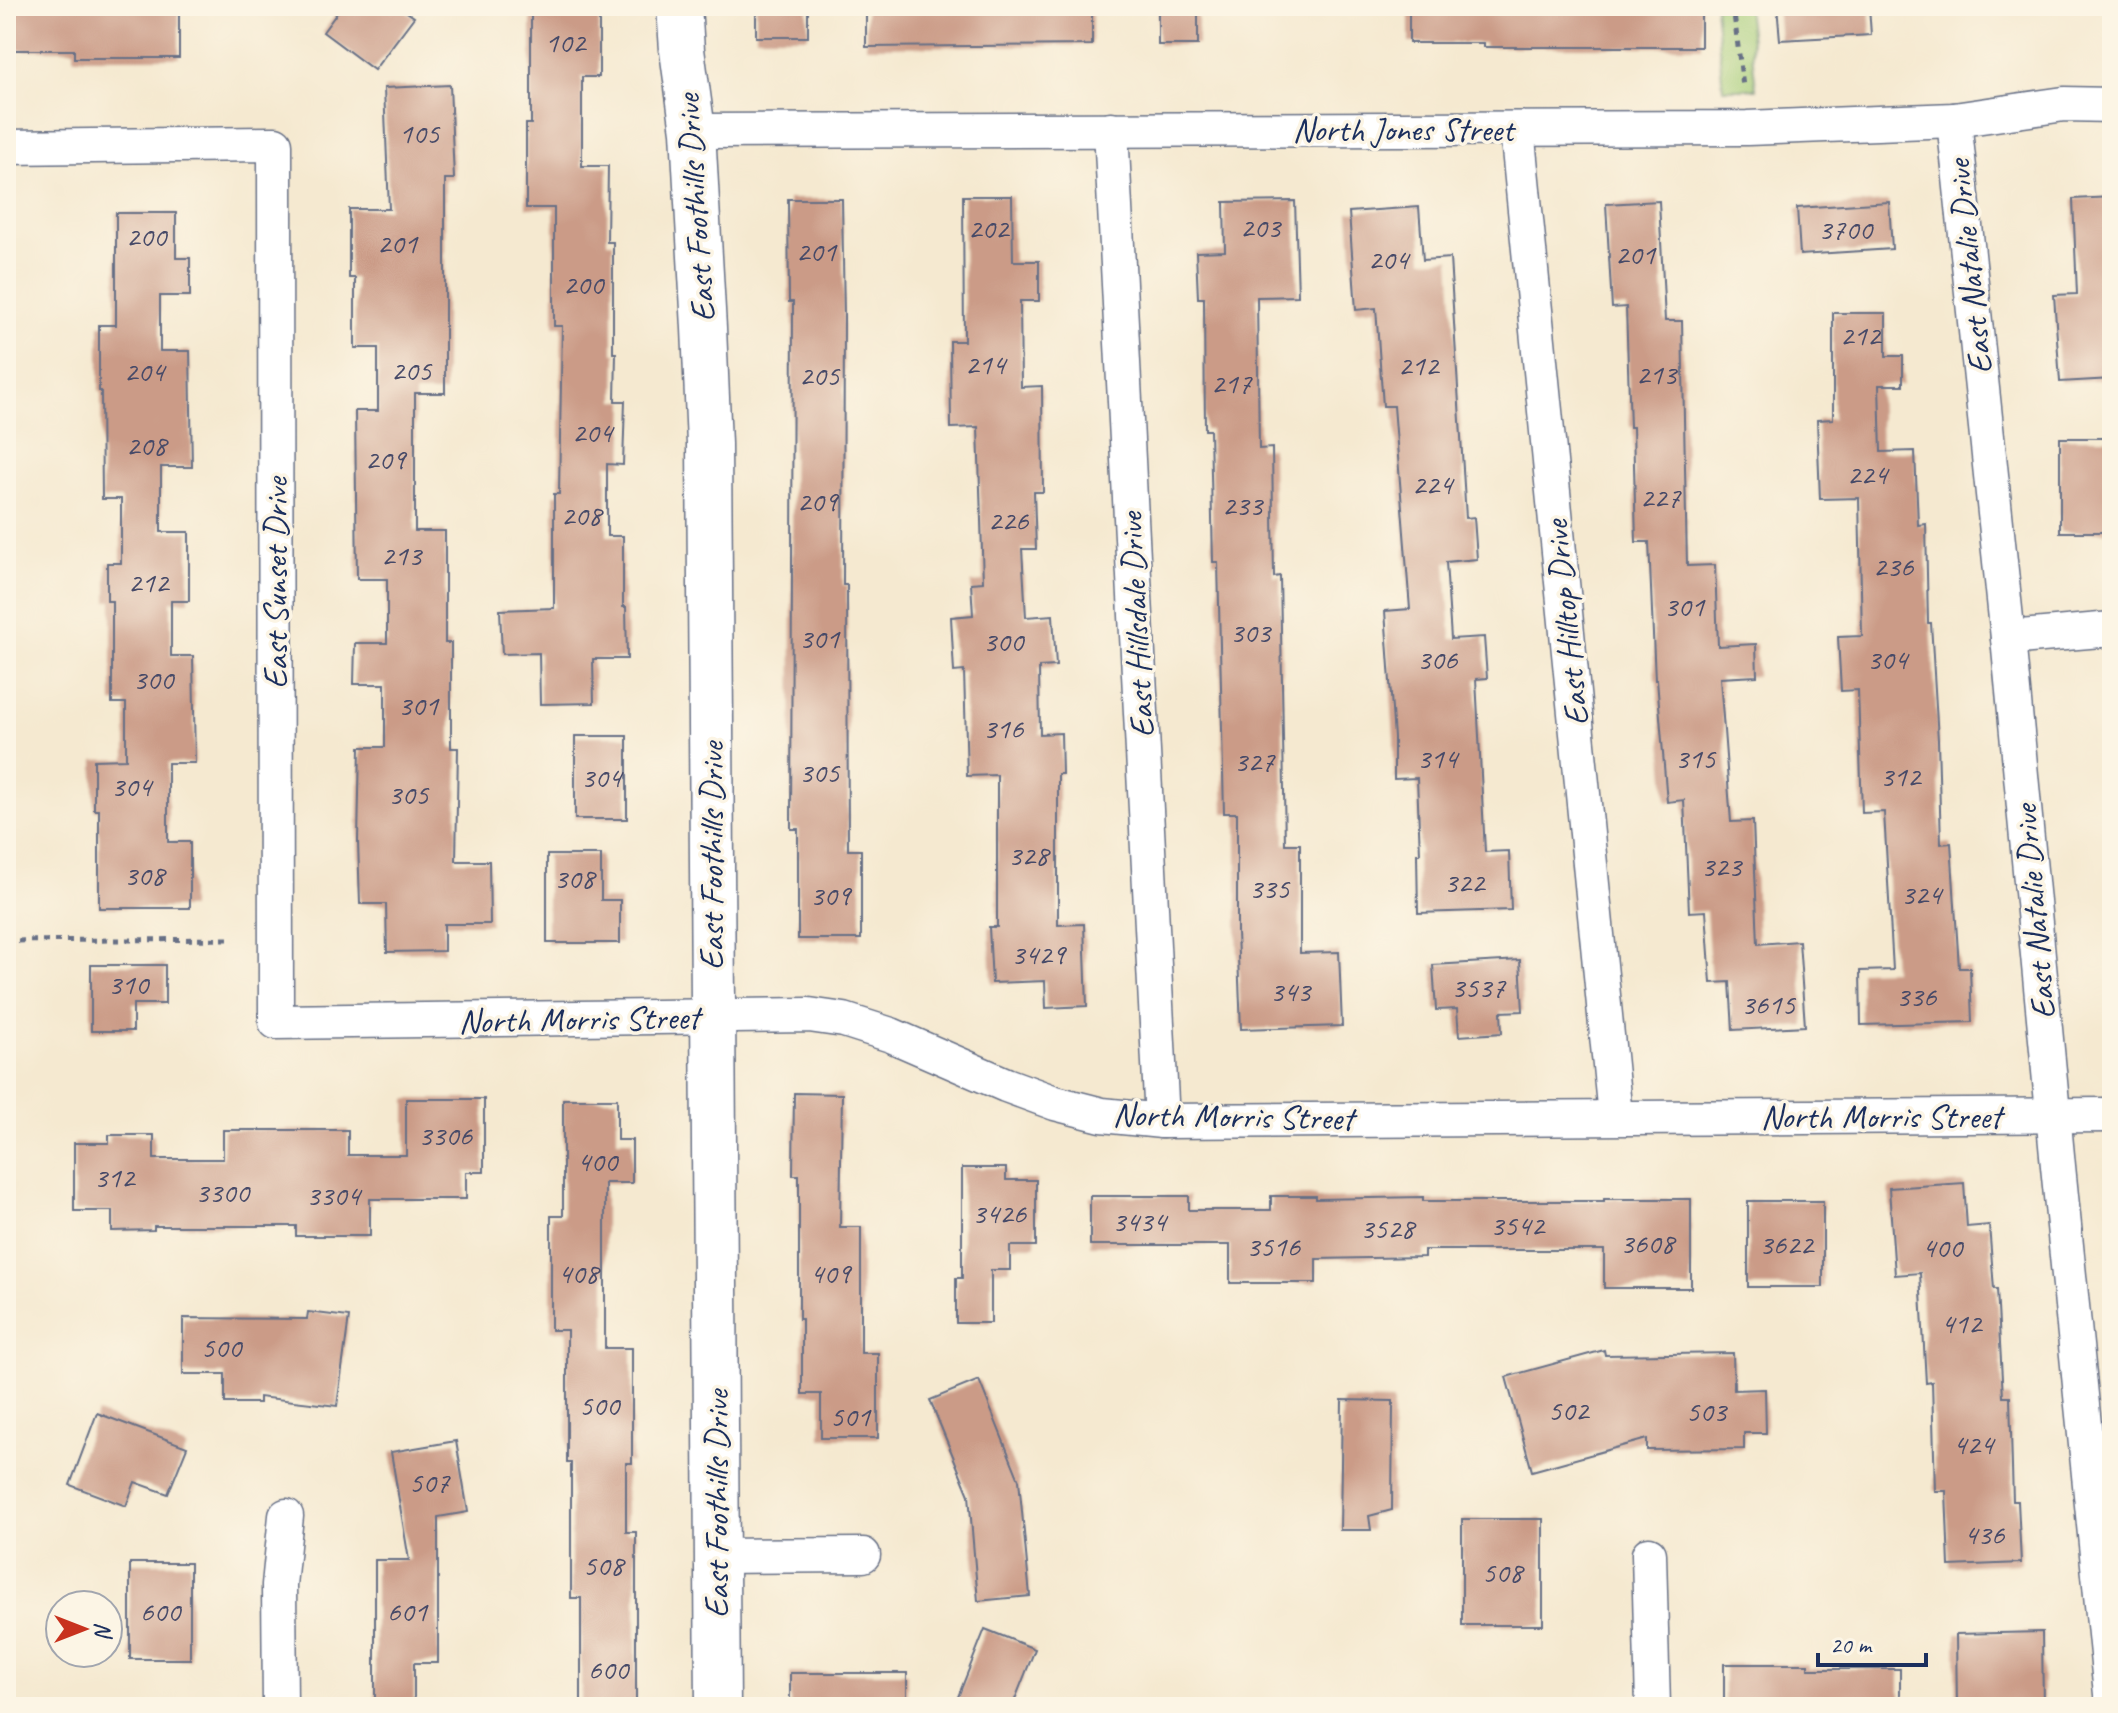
<svg xmlns="http://www.w3.org/2000/svg" width="2118" height="1713" viewBox="0 0 2118 1713" font-family="Caveat,sans-serif">
<rect width="100%" height="100%" fill="#fcf5e5"/>
<filter id="ink" filterUnits="userSpaceOnUse"><feTurbulence type="fractalNoise" baseFrequency=".0125" numOctaves="2"/><feDisplacementMap in="SourceGraphic" scale="16" xChannelSelector="R" yChannelSelector="G"/><feConvolveMatrix kernelMatrix="1 2 1 2 8 2 1 2 1" color-interpolation-filters="sRGB"/></filter>
<filter id="wash" filterUnits="userSpaceOnUse"><feTurbulence type="fractalNoise" baseFrequency=".006" numOctaves="4" result="noise"/><feDisplacementMap in="SourceGraphic" scale="32" xChannelSelector="R" yChannelSelector="G"/><feGaussianBlur stdDeviation="1.8" result="paint"/><feColorMatrix in="noise" values="0 0 0 0 0 0 0 0 0 0 0 0 0 0 0 0 0 1.4 0 .05"/><feComposite in="paint" operator="in"/></filter>
<g filter="url(#wash)">
<rect width="100%" height="100%" fill="#f5e9d0"/>
<path fill="#a5cc77" stroke="#607e6a" stroke-width="2" d="M1715,6H1747L1756,89H1723Z"/>
<g id="blocks">
<g fill="#cb9b87">
<path d="M6,6H179V58H74V50H6Z"/>
<path d="M342,6H398L414,17L374,70L323,32Z"/>
<path d="M531,6H599V77H582V166H608L607,242H613V353H616L615,401H625L623,465L607,464V536H623V607H626L627,659H593L594,703L540,704L539,653L502,654L500,610L554,608V494H559L562,326H554V208H526V124H531Z"/>
<rect x="756" y="6" width="52" height="31"/>
<path d="M866,6H1092V45L866,47Z"/>
<rect x="1158" y="6" width="40" height="39"/>
<path d="M1409,6H1701V47H1484V43H1409Z"/>
<path d="M1777,6H1869L1871,35L1780,40Z"/>
<path d="M450,85L454,179H445V393H415V531H445V643H451V748H458L456,861H489L490,924H444V951L387,952L386,904H360L358,841L360,747H385V684H354L355,643H387V579H357L355,411H378V348H355V278H349V209H389L384,88Z"/>
<path d="M963,196H1012L1013,261H1039V301H1020L1021,387L1042,386L1043,492H1034L1036,549H1022L1026,617L1053,615L1056,666L1039,667L1040,734L1061,733L1062,774H1058V925L1084,924L1087,1006L1046,1008L1045,981L992,983L989,927H997V775L967,776L964,671L954,672L951,617L973,615L971,583L983,582L978,427L951,428L950,341H964Z"/>
<path d="M2112,197V379L2060,382L2054,295L2077,294L2073,199Z"/>
<path d="M788,199H842L844,317L843,585H847L848,850H861V939H798V829H791L793,302H789Z"/>
<path d="M1295,201L1298,296L1257,297L1259,449L1272,448L1274,577L1280,576L1285,844H1300V953L1339,952L1342,1026L1241,1029L1237,932V813H1224L1218,562H1213L1210,430H1205L1204,298H1198L1196,252L1225,251L1224,202Z"/>
<path d="M1659,201L1665,321H1682L1687,566L1715,565L1718,646L1756,644L1757,676L1720,678L1731,822L1753,821L1758,944L1799,941L1805,1026L1733,1030L1730,982L1711,983L1706,911L1689,912L1684,800L1667,802L1657,680H1655L1649,542H1636L1633,427H1630L1626,307L1612,308L1606,204Z"/>
<path d="M1889,202L1892,249L1800,255L1797,208Z"/>
<path d="M1419,207L1423,260L1450,258L1466,518L1474,517L1477,559L1446,562L1451,639L1484,637L1487,678L1476,679L1485,852L1509,851L1511,910L1418,913L1417,854H1420L1417,778L1394,779V738L1385,611L1410,609L1394,406H1383L1376,308L1356,310L1349,212Z"/>
<path d="M116,213H176V258H190V296H160V351H190L192,467H161V532H189V601H171V656H193L195,763H168V842H190V908H99V810H94V760L126,759V703H112V601H107V563H121V499H102L101,391H99V325H116Z"/>
<path d="M1833,313H1886V356H1903V385H1879L1881,452L1915,451L1918,525L1926,524L1928,623H1931L1938,740L1941,844L1951,843L1959,968H1970L1972,1022L1861,1025L1860,971L1893,970L1884,812L1862,813L1858,690L1841,691L1838,637L1862,636L1859,498L1820,499L1817,420L1833,419Z"/>
<rect x="2060" y="438" width="52" height="94"/>
<rect x="575" y="736" width="52" height="83"/>
<path d="M547,855H601V900H620V943H547Z"/>
<path d="M1520,960L1523,1011L1501,1012L1502,1033L1459,1036L1457,1009L1436,1010L1433,965Z"/>
<path d="M91,965H165V1004H133V1031H91Z"/>
<path d="M794,1093L842,1094L840,1227H861V1353H878V1438H821V1394H802V1319H799V1175H793Z"/>
<path d="M406,1099H484V1172H466V1199H370V1236H296V1226H154V1230L112,1231V1211H74V1143H109V1135H154V1159H223V1130H348V1155H406Z"/>
<path d="M563,1099H617V1140H632V1183H605V1348H632V1463H626V1532H636V1707H581V1598H571V1463H567V1330H551V1216H563Z"/>
<path d="M962,1168H1006V1180H1036V1246H1010V1270H991V1323H956V1278H962Z"/>
<path d="M1964,1183L1967,1227L1989,1225L1994,1289H1997L2003,1397H2010L2013,1501H2018L2021,1563L1949,1566L1946,1491H1935L1932,1382L1926,1383L1920,1273L1895,1275L1889,1188Z"/>
<path d="M1090,1196H1189V1210H1271V1196H1316V1199L1423,1197V1201H1604V1199H1691V1288H1604V1250H1424V1257L1316,1259V1283H1230V1245H1090Z"/>
<rect x="1748" y="1201" width="75" height="86"/>
<path d="M308,1312L349,1317L337,1406L259,1397V1403H225V1374H183V1318L307,1319Z"/>
<path d="M1604,1350L1605,1355L1733,1353L1734,1390L1765,1389L1766,1433H1744V1449L1647,1450V1439L1532,1471L1506,1377Z"/>
<path d="M979,1380L1019,1480L1030,1596L978,1601L969,1495L930,1400Z"/>
<path d="M1342,1400L1393,1401L1392,1510L1369,1516L1371,1530H1340Z"/>
<path d="M97,1413L187,1447L168,1494L135,1482L126,1506L70,1485Z"/>
<path d="M456,1441L468,1512L438,1517V1663H414V1707H375V1560H409L391,1452Z"/>
<rect x="1462" y="1519" width="81" height="106"/>
<rect x="130" y="1563" width="60" height="96"/>
<path d="M985,1629L1035,1649L1012,1707H954Z"/>
<path d="M2042,1632L2043,1707H1957L1956,1634Z"/>
<path d="M1724,1664H1808V1669H1900V1707H1724Z"/>
<rect x="790" y="1673" width="117" height="34"/>
</g>
</g>
</g>
<g filter="url(#ink)">
<use href="#blocks" fill-opacity="0" stroke="#677086" stroke-width="2"/>
<g fill="none" stroke-linecap="round" stroke-linejoin="round">
<g stroke="#677086" stroke-width="37">
<g id="street">
<path d="M1954,120L2008,638L2058,1166L2112,1704"/>
<path d="M1111,129L1162,1121"/>
<path d="M1517,129L1615,1116"/>
<path d="M693,131L1747,128L1954,120L2064,104L2112,105"/>
<path d="M6,147L275,144L276,1022L809,1015L844,1020L891,1035L1006,1085L1055,1103L1102,1115L1162,1121L2112,1115"/>
<path d="M2008,638L2112,629"/>
<path d="M1649,1554L1653,1707"/>
<path d="M716,1556L863,1555"/>
<path d="M280,1707L279,1585L286,1516"/>
</g>
</g>
<g stroke="#677086" stroke-width="47">
<path id="secondary" d="M679,6L682,50L693,131L704,328L709,444L718,1707"/>
</g>
<g stroke="#677086" stroke-width="5" stroke-dasharray="6 6" stroke-linecap="butt">
<path d="M1733,6L1743,87"/>
<path d="M6,941L234,939"/>
</g>
<use href="#street" stroke="#fff" stroke-width="34"/>
<use href="#secondary" stroke="#fff" stroke-width="44"/>
</g>
</g>
<g text-anchor="middle" dominant-baseline="central" stroke-width="7" stroke-linejoin="round" paint-order="stroke">
<g font-size="30" fill="#474a68">
<text x="565" y="42">102</text>
<text x="419" y="133">105</text>
<text x="1260" y="227">203</text>
<text x="988" y="228">202</text>
<text x="1845" y="229">3700</text>
<text x="146" y="236">200</text>
<text x="397" y="243">201</text>
<text x="816" y="251">201</text>
<text x="1635" y="254">201</text>
<text x="1388" y="259">204</text>
<text x="583" y="284">200</text>
<text x="1860" y="335">212</text>
<text x="985" y="364">214</text>
<text x="1418" y="365">212</text>
<text x="411" y="370">205</text>
<text x="144" y="371">204</text>
<text x="1656" y="374">213</text>
<text x="819" y="375">205</text>
<text x="1231" y="383">217</text>
<text x="592" y="432">204</text>
<text x="146" y="445">208</text>
<text x="385" y="459">209</text>
<text x="1867" y="474">224</text>
<text x="1432" y="484">224</text>
<text x="1660" y="497">227</text>
<text x="817" y="501">209</text>
<text x="1242" y="505">233</text>
<text x="581" y="515">208</text>
<text x="1008" y="520">226</text>
<text x="401" y="555">213</text>
<text x="1893" y="566">236</text>
<text x="148" y="582">212</text>
<text x="1684" y="606">301</text>
<text x="1250" y="632">303</text>
<text x="819" y="638">301</text>
<text x="1003" y="641">300</text>
<text x="1437" y="659">306</text>
<text x="1887" y="659">304</text>
<text x="153" y="679">300</text>
<text x="418" y="705">301</text>
<text x="1003" y="728">316</text>
<text x="1437" y="758">314</text>
<text x="1695" y="758">315</text>
<text x="1254" y="761">327</text>
<text x="819" y="772">305</text>
<text x="1900" y="776">312</text>
<text x="601" y="777">304</text>
<text x="131" y="786">304</text>
<text x="408" y="794">305</text>
<text x="1028" y="855">328</text>
<text x="1721" y="866">323</text>
<text x="144" y="875">308</text>
<text x="574" y="878">308</text>
<text x="1464" y="882">322</text>
<text x="1269" y="888">335</text>
<text x="1921" y="894">324</text>
<text x="830" y="895">309</text>
<text x="1038" y="954">3429</text>
<text x="128" y="984">310</text>
<text x="1478" y="987">3537</text>
<text x="1290" y="991">343</text>
<text x="1916" y="996">336</text>
<text x="1768" y="1004">3615</text>
<text x="445" y="1135">3306</text>
<text x="597" y="1161">400</text>
<text x="114" y="1177">312</text>
<text x="222" y="1192">3300</text>
<text x="333" y="1195">3304</text>
<text x="999" y="1213">3426</text>
<text x="1139" y="1221">3434</text>
<text x="1517" y="1225">3542</text>
<text x="1387" y="1228">3528</text>
<text x="1647" y="1243">3608</text>
<text x="1786" y="1244">3622</text>
<text x="1273" y="1246">3516</text>
<text x="1942" y="1247">400</text>
<text x="578" y="1273">408</text>
<text x="830" y="1273">409</text>
<text x="1961" y="1323">412</text>
<text x="221" y="1347">500</text>
<text x="599" y="1405">500</text>
<text x="1568" y="1410">502</text>
<text x="1706" y="1411">503</text>
<text x="850" y="1416">501</text>
<text x="1973" y="1444">424</text>
<text x="429" y="1482">507</text>
<text x="1984" y="1534">436</text>
<text x="603" y="1565">508</text>
<text x="1502" y="1572">508</text>
<text x="160" y="1611">600</text>
<text x="407" y="1611">601</text>
<text x="608" y="1669">600</text>
</g>
<g font-size="34" fill="#1b2f5e" stroke="#fcf5e5">
<text x="1403" y="129">North Jones Street</text>
<text transform="translate(695 208) rotate(-94)">East Foothills Drive</text>
<text transform="translate(1969 267) rotate(-96)">East Natalie Drive</text>
<text transform="translate(275 583) rotate(-90)">East Sunset Drive</text>
<text transform="translate(1566 623) rotate(-96)">East Hilltop Drive</text>
<text transform="translate(1136 625) rotate(-93)">East Hillsdale Drive</text>
<text transform="translate(711 856) rotate(-90)">East Foothills Drive</text>
<text transform="translate(2034 912) rotate(-95)">East Natalie Drive</text>
<text transform="translate(579 1019) rotate(-1)">North Morris Street</text>
<text transform="translate(1233 1116) rotate(1)">North Morris Street</text>
<text x="1881" y="1116">North Morris Street</text>
<text transform="translate(716 1504) rotate(-90)">East Foothills Drive</text>
</g>
</g>
<rect width="2118" height="1713" fill="none" stroke="#fcf5e5" stroke-width="32"/>
<g transform="translate(84 1629) rotate(90)"><circle r="38" fill="#fcf5e5" stroke="#a2a6af" stroke-width="2"/>
<path d="M0-6L14 30L0 20L-14 30Z" fill="#c8321e"/>
<text y="-12" font-size="22" font-weight="bold" text-anchor="middle" fill="#1b2f5e">N</text>
</g>
<path d="M1818 1653v12h108v-12" fill="none" stroke="#1b2f5e" stroke-width="4"/>
<text x="1830" y="1653" font-size="24" fill="#1b2f5e" stroke="#fcf5e5" stroke-width="6" paint-order="stroke">20 m</text>
</svg>
